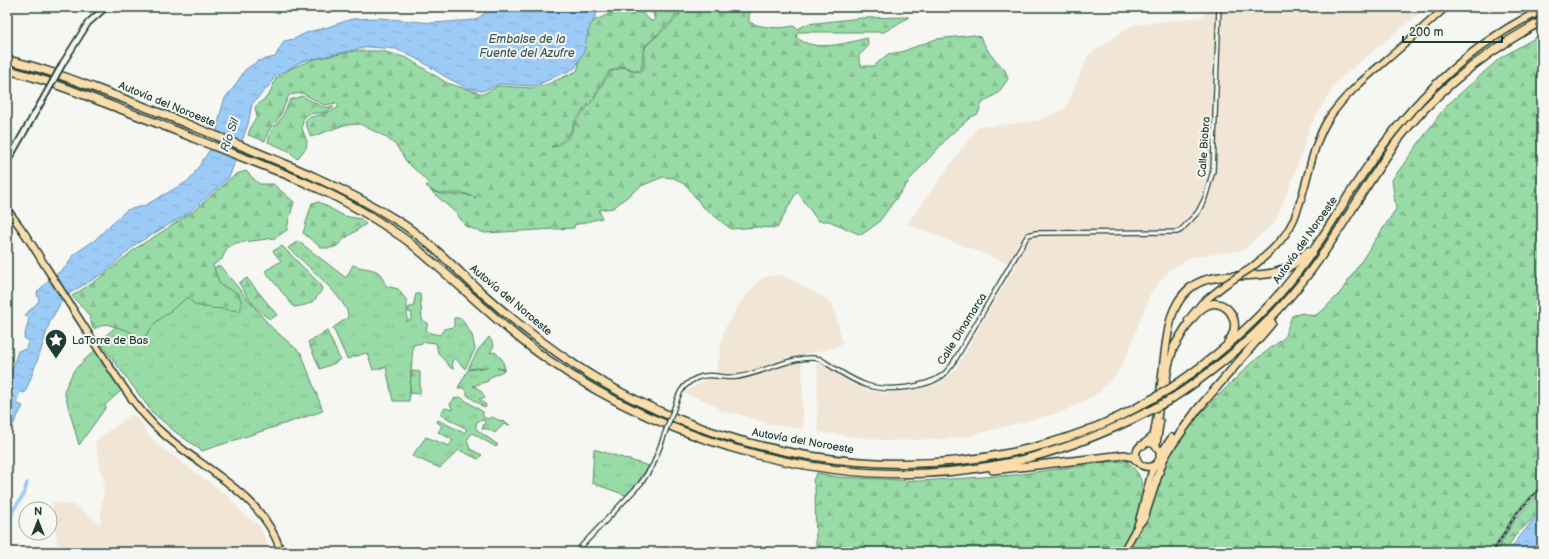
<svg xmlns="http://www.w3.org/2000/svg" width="1549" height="559" viewBox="0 0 1549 559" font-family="'Balsamiq Sans',sans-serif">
<defs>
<pattern id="grass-tufts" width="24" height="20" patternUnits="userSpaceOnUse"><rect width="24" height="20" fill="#99dba6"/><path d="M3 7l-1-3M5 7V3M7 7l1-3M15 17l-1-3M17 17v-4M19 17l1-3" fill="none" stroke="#83bd90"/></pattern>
<pattern id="forest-firs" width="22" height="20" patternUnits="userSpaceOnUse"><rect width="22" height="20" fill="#99dba6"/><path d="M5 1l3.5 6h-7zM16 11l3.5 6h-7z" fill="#83bd90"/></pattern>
<pattern id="water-ripples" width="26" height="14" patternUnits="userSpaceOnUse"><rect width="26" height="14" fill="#9ccbf7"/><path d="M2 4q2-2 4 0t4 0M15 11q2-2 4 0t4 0" fill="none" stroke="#86afd4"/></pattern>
</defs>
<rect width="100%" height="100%" fill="#f6f6f2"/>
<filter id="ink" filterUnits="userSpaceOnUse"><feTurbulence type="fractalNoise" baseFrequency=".025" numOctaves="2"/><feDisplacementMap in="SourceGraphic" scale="8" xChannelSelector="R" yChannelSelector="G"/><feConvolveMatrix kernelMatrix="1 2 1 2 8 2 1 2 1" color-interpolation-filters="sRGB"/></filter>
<g filter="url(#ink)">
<g fill="#f1e6d6">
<path d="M1213,7H1427L1337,81L1310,126L1295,173L1275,222L1243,250L1192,257L1171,269L1151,292L1125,360L1115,376L1097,394L1062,412L961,438L889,441L818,432L817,363L868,391L884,393L901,392L917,390L933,386L944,380L955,370L1015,266L907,224L978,127L1037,121L1066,108L1088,55L1133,25L1202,17Z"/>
<path d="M783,275L832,302L843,344L829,349L802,355L803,429L770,424L738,414L723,412L711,403L684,393L716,373L724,330L740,303L762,278L770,276Z"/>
<path d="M132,414L139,420L148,435L162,448L229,497L245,516L255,521L261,528L270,552H58L52,502L75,505L100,524L104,484L95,441Z"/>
</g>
<g fill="url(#grass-tufts)" stroke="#5c8c6d">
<path d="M298,241L346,278L353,265C361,269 376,268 380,274C383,278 384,283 386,286L398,289L407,301V322L408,320H411L412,313L408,312L409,307H413L416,294H420L422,319L423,321L428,323L426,330L430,333L440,335L444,329L454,327V318H461L472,335L475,349L465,369L455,358L452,361L453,369L451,368L438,353L436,343L427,342L413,345L409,401H393L386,367L373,370L368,355L366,353L347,359L333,328L348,317C350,301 301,260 288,248Z"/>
<path d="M220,266L271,327L301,353L323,411L202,451L174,431L152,412L99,341L130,315L209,269Z"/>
<path d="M489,337L494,345L490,353L495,352L502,359L505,369L497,368L505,370L489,378L488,381L473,386C479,388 482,392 485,398L479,399L486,405L485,408L467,395V391L463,388H458L468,370L488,367L468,369L478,350Z"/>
<path d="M95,350L122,390L105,405L106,407L79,445L64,391L74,370Z"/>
<path d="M460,397L483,412V417L488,419L492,417C499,421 504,421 510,425L504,424L495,433L488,429H482L485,422L484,420L478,421L476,424V429L498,445L496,447L472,433L467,440L470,449L482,455L478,459L459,450L440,468L412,456L426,437L449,446L453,440L438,432L442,426L437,422L438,420L464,433L467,429L440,414L445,408L453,410L450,404L455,398Z"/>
<path d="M594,449L649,466L628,496L592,483Z"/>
</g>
<g fill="url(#forest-firs)" stroke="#5c8c6d">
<path d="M617,7L642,13L651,21L655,20L652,10L653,7H684L676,17L645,46L643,52L642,69L636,71L624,66L609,71L593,98L575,120L569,135L557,145L551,147L558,146L570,136L576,121L594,99L610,72L624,67L636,72L642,71L644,67V54L646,46L677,18L685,7H780L754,8L749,14V22C761,28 781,29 793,26L798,29L807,24L861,18L909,17L884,32H798L796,37C814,53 847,43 867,38C870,47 865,50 859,55V61L862,66H874L888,54L901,52L936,39L974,35L980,37L990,54L1005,70L1008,79L998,93L982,103L978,114L971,117L950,135L912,177L878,223L861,235L829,221H818L797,191L777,228L758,227L731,229L702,206L687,186L674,178L663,177L641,186L613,208L599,210L602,218L574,225V228L485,233L465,226L457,214L430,190L444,195L464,194L476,198C472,196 467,194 463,193C449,192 439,197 426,186L429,183L406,161L396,145L384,136L360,124L344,125L311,137L305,122L307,118C318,115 328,113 338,108V103L324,105L302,93L289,95L279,118L269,130L265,141L248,135L252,124L257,117L255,107L269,95L276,78L292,68L315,59L355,51H382L407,58L447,83L483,94L498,86L533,88L548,84L577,71L579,65L576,50L585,48L583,39L591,22L607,15Z"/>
<path d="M1542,34V484L1513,517L1493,552H818L816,544L815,488L813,480L817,473L838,477L919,481L1014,475L1108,462L1127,461C1140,474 1143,479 1142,498L1154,500L1168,459L1179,439L1200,414L1250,364L1284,338L1292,316L1302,313L1314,316L1322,311L1340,293L1396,209L1392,180L1445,107L1500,58Z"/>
<path d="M302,96L323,107H334L325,112L308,114L303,119L302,128L307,142L306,148L297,159L289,151L268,142L271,131L281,119L290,100Z"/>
<path d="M246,171L259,184H273L294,202L289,219L287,230L275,238L236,243L227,248L222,259L213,265L220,285L239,294L241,301V311L203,307L194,304L188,297L155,323L141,342L129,331L106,324L93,329L89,315L72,296L100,278L136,248L165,230L195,210L236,174Z"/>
<path d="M319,202L344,216L361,219L366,224L344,239L337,246L331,248H322L303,233L312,203Z"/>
<path d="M282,246L319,283L322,289C314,303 310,305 294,307L265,271L281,261L273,251Z"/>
<path d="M247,278L277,315L270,319C256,311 247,296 239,283Z"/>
<path d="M327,331L340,359L337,362L320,369L308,342Z"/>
<path d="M411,371L420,372V394L410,393Z"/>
<path d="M1542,490V509L1514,537L1506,552H1496L1515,519Z"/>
</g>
<g fill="url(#water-ripples)" stroke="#6a92a9">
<path d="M492,7H600L588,31L584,52L575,68L535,86L500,84L482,91L467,88L444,76L421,61L396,49L368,47L303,61L275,76L269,86L252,104L248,124L229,178L187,214L136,244L104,273L70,293L62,301L50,321L40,353L25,393L8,388L10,381L7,380V376H10L18,351L26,349L28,340L24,338L29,319L25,315L39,301L37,292L49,280L67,266L73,255L95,240L113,222L127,210L144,206L190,180L215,142L220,114L225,98L234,87L245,70L258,61L275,57L284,41L294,39L308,32L325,28L352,19L380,18L432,23L476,20Z"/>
<path d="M7,400L23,406L7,436Z"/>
<path d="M1542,511V541L1534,552H1508L1532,521Z"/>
</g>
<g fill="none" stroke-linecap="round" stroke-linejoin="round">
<path stroke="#9ccbf7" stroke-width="3.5" d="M7,530L12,512L24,494L27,483"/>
<path stroke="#9ccbf7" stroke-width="6" d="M12,409L20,383"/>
<g stroke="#1f3d34" stroke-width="6">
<g id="minor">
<path d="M677,400C680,390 687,382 697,378C710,372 723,379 737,377C761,374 797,353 820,359C834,368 849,379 866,385C886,392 926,388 943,375C947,372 949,368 952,365L1028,235L1036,233L1177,232L1181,230L1198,212L1205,198L1213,171L1219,7"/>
<path d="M576,552L641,483L653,465L661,444"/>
</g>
</g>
<g stroke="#1f3d34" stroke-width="8">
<g id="tertiary">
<path d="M63,63L88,23L106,7"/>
<path d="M7,162L46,94"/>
</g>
</g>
<g stroke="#1f3d34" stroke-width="9">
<g id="trunk">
<path d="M7,210C22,227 34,248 46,267C66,298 86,330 106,361C121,384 136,407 155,426C197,468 263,491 281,552"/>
<path d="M1251,268C1267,255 1284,241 1293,221C1308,188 1309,150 1329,118C1344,96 1364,79 1384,62C1405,44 1425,26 1446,7"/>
<path d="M1188,320L1202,303L1226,284"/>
<path d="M1162,405L1169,364L1175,344"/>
<circle cx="1148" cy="455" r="12"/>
<path d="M1156,447L1160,422"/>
<path d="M1123,552L1138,525L1152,471L1155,465"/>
</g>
</g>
<g stroke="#1f3d34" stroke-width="10">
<g id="motorway">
<path d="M7,60C40,67 71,79 103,91C135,103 166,115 197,128C266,156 336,182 398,221C428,240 454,267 480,291C510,318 541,342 575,365C741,475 977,502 1152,399"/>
<path d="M7,70C38,77 67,88 97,100C128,112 160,124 191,137C230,153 270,167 308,184C341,198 373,217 402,237C414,245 425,256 436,265C473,297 507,331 547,359C672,446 839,493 991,466C1049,456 1099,437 1151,410"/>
<path d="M1174,347C1182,334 1191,316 1204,307C1223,294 1246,321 1228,342"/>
<path d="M1171,388C1220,355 1263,317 1299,270C1324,238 1343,202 1366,169C1411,103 1470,44 1542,10"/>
<path d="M1168,401C1215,371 1257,336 1293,293C1333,246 1361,191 1397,141C1435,91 1487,51 1542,21"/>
<path d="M1143,445L1154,436C1160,406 1162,375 1166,345C1168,334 1169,321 1174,310C1193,267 1231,279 1267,274C1283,272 1298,263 1308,251"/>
<path d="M1160,455L1172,438"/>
<path d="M993,470L1124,455L1133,457L1137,461"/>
<path d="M1138,525L1144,518L1163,460L1170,448L1197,410L1272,323"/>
</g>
</g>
<use href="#minor" stroke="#f6f6f2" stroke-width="3.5"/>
<use href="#tertiary" stroke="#f6f6f2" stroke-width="4.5"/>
<use href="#trunk" stroke="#faddab" stroke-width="6"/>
<use href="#motorway" stroke="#faddab" stroke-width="7"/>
<g stroke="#1f3d34" stroke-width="2.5">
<path id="rail" d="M1493,552L1516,514L1542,486"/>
</g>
<use href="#rail" stroke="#f6f6f2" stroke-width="1" stroke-dasharray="3" stroke-linecap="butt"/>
<g stroke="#1f3d34" stroke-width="6" stroke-linecap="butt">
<path id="minor-bridge" d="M661,444L677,400"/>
</g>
<g stroke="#1f3d34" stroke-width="8" stroke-linecap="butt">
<path id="tertiary-bridge" d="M46,94L63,63"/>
</g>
<g stroke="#1f3d34" stroke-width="9" stroke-linecap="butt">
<path id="trunk-bridge" d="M1226,284L1251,268"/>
</g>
<g stroke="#1f3d34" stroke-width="10" stroke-linecap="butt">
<g id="motorway-bridge">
<path d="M1152,399L1171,388"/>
<path d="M1151,410L1168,401"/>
</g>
</g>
<use href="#minor-bridge" stroke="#f6f6f2" stroke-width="3.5"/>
<use href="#tertiary-bridge" stroke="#f6f6f2" stroke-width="4.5"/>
<use href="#trunk-bridge" stroke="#faddab" stroke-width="6"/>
<use href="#motorway-bridge" stroke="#faddab" stroke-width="7"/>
</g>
</g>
<defs>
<g id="sight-pin" transform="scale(1.15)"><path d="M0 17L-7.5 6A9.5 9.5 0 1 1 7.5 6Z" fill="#1f3d34" stroke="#f6f6f2"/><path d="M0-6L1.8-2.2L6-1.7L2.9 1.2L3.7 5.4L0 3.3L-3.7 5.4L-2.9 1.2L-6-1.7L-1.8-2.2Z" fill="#fff"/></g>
</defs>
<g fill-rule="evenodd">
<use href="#sight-pin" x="56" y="340"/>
</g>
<g text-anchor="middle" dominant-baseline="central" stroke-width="4" stroke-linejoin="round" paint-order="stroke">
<g font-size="11" fill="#1f3d34" stroke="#f6f6f2">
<text transform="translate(167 104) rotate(22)">Autovía del Noroeste</text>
<text transform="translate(1204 147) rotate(-86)">Calle Biobra</text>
<text transform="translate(1305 240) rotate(-55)">Autovía del Noroeste</text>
<text transform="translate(511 300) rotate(40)">Autovía del Noroeste</text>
<text transform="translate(962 329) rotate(-58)">Calle Dinamarca</text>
<text transform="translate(803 441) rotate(10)">Autovía del Noroeste</text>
</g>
<g font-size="11" fill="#1f3d34" stroke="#f6f6f2" text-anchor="start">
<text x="72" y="340">LaTorre de Bas</text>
</g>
<g font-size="12" font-style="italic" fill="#38595b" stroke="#f6f6f2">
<text x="527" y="39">Embalse de la<tspan x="527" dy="14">Fuente del Azufre</tspan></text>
<text transform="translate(230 135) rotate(-71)">Río Sil</text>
</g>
</g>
<rect width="1549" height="559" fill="none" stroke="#f6f6f2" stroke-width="24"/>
<rect x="12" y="12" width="1525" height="535" fill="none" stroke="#1f3d34" stroke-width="1.5" filter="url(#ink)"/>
<g transform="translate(38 521)"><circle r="19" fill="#f6f6f2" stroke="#a0aca6"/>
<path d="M0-3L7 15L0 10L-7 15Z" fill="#1f3d34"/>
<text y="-6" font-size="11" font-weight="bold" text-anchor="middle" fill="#1f3d34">N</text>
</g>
<path d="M1403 36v6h99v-6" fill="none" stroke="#1f3d34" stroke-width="2"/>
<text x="1409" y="36" font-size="12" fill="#1f3d34" stroke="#f6f6f2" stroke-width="3" paint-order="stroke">200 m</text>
</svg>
